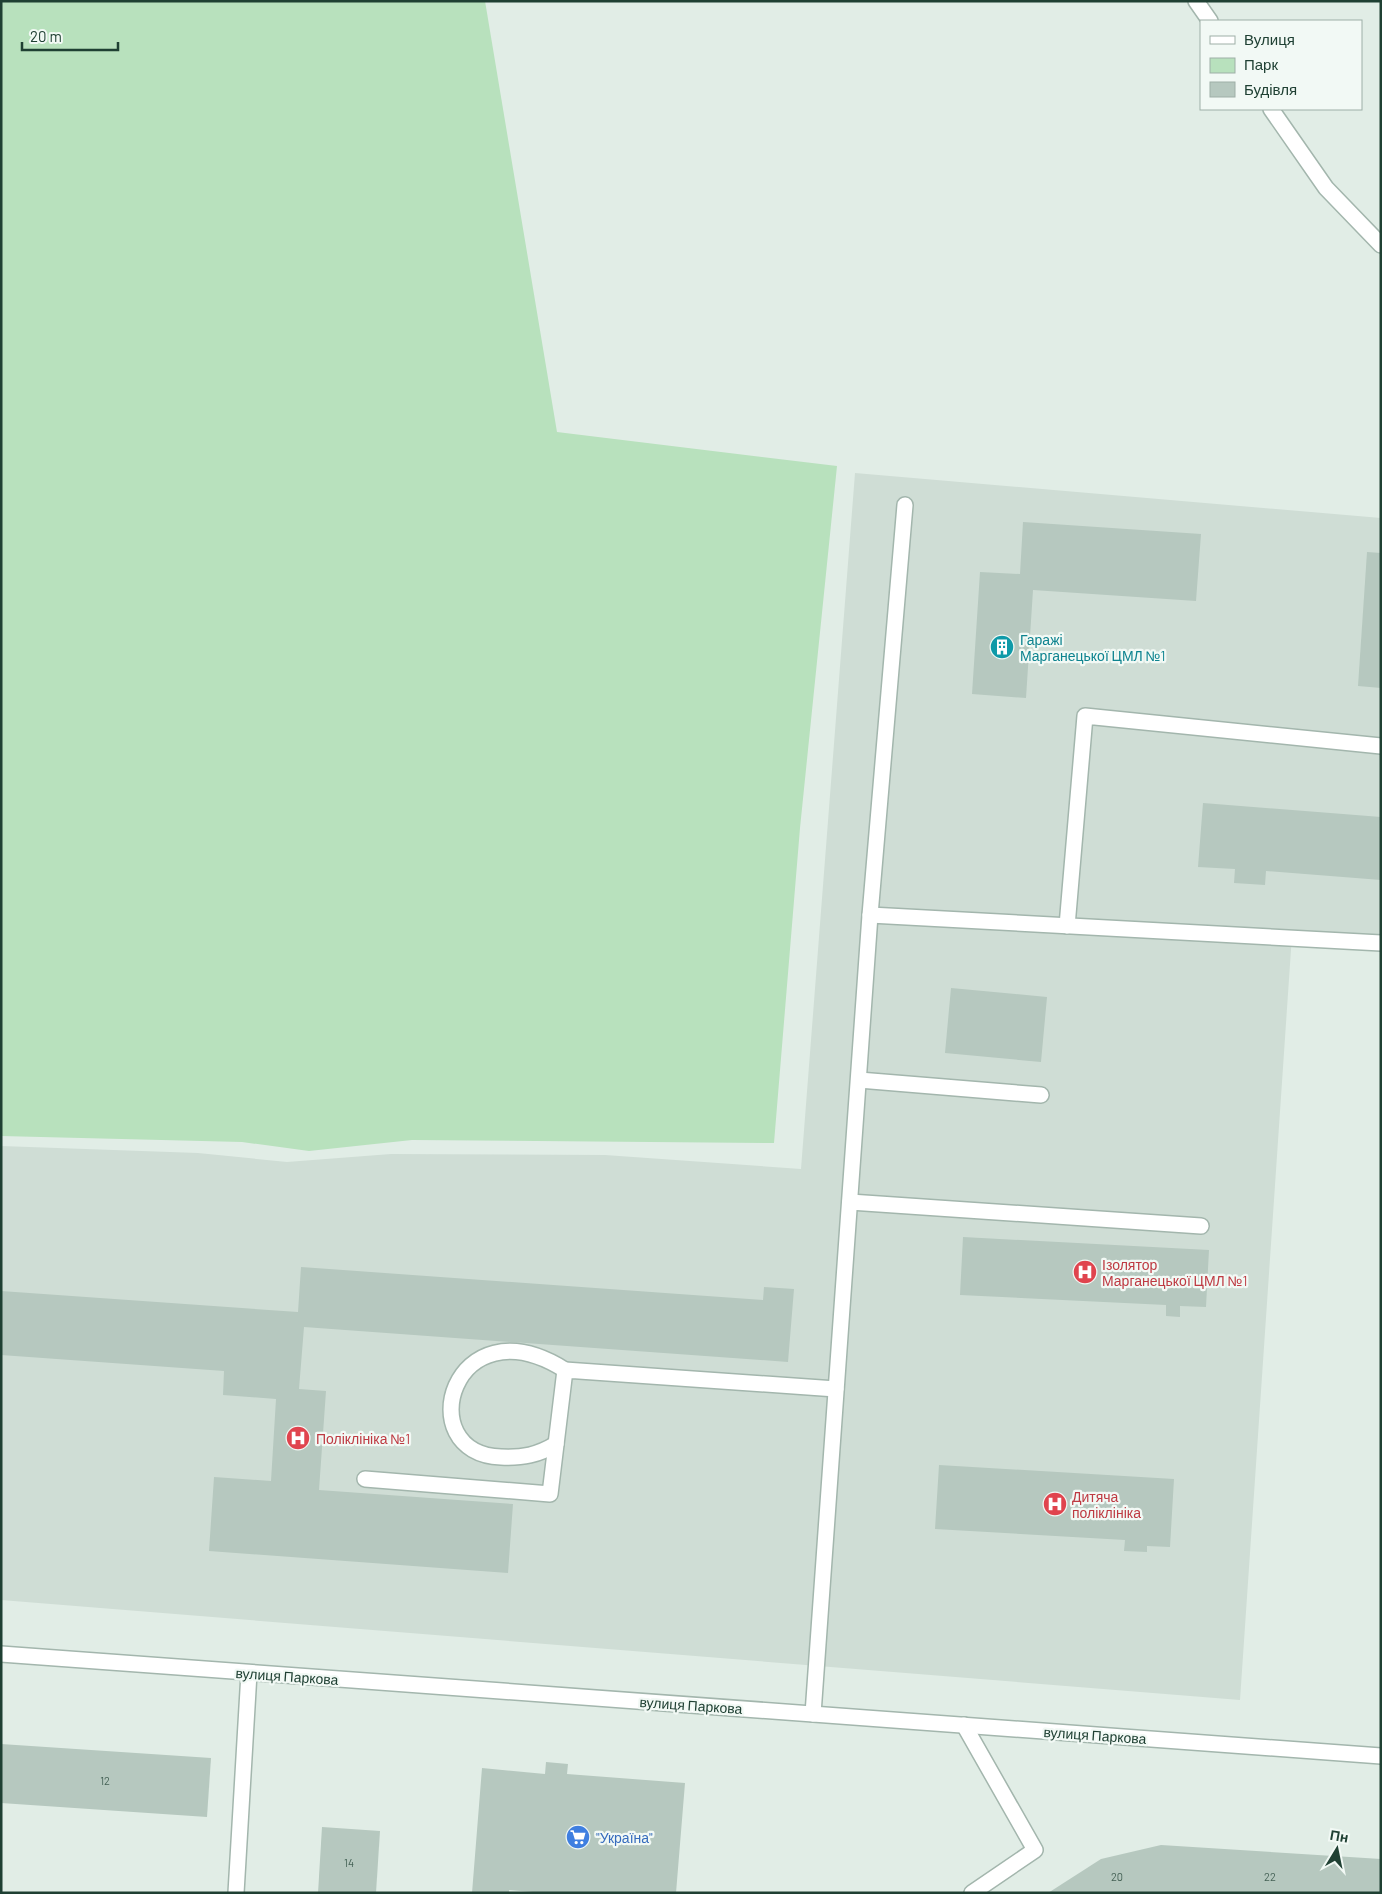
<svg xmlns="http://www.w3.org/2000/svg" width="1382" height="1894" viewBox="0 0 1382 1894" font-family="Barlow,sans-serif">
<rect width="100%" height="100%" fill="#e1ede6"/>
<path fill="#cfddd5" d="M855,473L1381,518V938L1292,935L1240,1700L1,1600V1146L198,1153L287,1162L391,1154L605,1155L801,1169Z"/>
<path fill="#b8e1bd" d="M1,1H485L557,432L837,466L800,828L774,1143L412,1140L309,1151L242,1142L1,1136Z"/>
<g fill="#b6c8bf">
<path d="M1023,522L1201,534L1196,601L1033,590L1026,698L972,694L980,572L1020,574Z"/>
<path d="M1367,552L1381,553V688L1358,686Z"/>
<path d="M1203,803L1381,817V880L1266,871L1265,885L1234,883L1235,869L1198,867Z"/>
<path d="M951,988L1047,997L1041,1062L945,1053Z"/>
<path d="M963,1237L1209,1250L1206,1307L1180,1306V1317L1166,1316V1305L960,1295Z"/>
<path d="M301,1267L763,1300L764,1287L794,1289L788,1362L304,1327L299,1389L326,1391L319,1490L513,1504L508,1573L209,1551L214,1477L271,1481L276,1399L223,1395L224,1371L1,1355V1291L298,1312Z"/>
<path d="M939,1465L1174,1479L1170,1547L1147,1546V1552L1124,1551L1125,1540L935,1529Z"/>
<path d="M1,1744L211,1758L207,1817L1,1803Z"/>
<path d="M546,1762L568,1764L567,1774L685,1783L676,1893H545L509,1890V1893H472L482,1768L545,1774Z"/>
<path d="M322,1827L380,1831L376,1893H318Z"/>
<path d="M1161,1845L1381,1859V1893H1048L1101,1859Z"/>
</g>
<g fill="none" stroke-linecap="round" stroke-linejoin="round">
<g stroke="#a3b6ad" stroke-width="18">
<g id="minor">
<path d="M1196,1L1210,21"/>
<path d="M1271,109L1326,188L1381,245"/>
<path d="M870,915L1381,943"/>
<path d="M1067,926L1085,716L1381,746"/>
<path d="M859,1080L1041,1095"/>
<path d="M850,1202L1201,1226"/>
<path d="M556,1444C538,1455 523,1458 501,1457C409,1454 452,1299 565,1370"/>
<path d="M365,1479L550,1494L565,1370L836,1389"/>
<path d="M1,1654L1381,1756"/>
<path d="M813,1714L870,915L905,505"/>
<path d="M964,1725L1035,1850L972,1893"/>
<path d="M236,1893L249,1673"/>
</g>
</g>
<use href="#minor" stroke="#fff" stroke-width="15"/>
</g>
<defs>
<g id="building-disc" transform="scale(1.25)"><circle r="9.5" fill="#0f9aa8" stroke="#f2f9f5"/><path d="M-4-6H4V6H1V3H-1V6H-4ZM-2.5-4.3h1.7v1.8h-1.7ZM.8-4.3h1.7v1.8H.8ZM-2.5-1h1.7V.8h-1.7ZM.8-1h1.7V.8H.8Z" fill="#fff"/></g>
<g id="hospital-disc" transform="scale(1.25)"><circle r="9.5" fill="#e0444e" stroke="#f2f9f5"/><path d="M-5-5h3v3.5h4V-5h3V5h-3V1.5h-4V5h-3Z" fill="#fff"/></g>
<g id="supermarket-disc" transform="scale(1.25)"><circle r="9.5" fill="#3f7fe0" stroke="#f2f9f5"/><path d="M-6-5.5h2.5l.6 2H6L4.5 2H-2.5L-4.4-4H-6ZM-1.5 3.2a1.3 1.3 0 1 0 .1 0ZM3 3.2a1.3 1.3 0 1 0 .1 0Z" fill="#fff"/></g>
</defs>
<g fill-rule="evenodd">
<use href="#building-disc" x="1002" y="647"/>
<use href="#hospital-disc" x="1085" y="1272"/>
<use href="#hospital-disc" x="298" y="1438"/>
<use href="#hospital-disc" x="1055" y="1504"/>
<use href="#supermarket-disc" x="578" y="1837"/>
</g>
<g text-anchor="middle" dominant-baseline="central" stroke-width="4.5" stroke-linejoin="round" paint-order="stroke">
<g font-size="11" fill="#456256">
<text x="105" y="1780">12</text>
<text x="349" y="1862">14</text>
<text x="1117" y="1876">20</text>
<text x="1270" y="1876">22</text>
</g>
<g font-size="14" fill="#0d838f" stroke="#f2f9f5" text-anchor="start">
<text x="1020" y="639">Гаражі<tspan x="1020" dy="16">Марганецької ЦМЛ №1</tspan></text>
</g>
<g font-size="14" fill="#be3a42" stroke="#f2f9f5" text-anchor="start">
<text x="1102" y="1264">Ізолятор<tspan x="1102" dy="16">Марганецької ЦМЛ №1</tspan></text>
<text x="316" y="1438">Поліклініка №1</text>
<text x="1072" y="1496">Дитяча<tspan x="1072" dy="16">поліклініка</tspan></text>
</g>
<g font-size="14" fill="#1f4033" stroke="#f2f9f5">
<text transform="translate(287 1676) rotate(4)">вулиця Паркова</text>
<text transform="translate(691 1705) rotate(4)">вулиця Паркова</text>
<text transform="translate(1095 1735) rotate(4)">вулиця Паркова</text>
</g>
<g font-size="14" fill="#366cbe" stroke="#f2f9f5" text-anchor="start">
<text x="596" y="1837">"Україна"</text>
</g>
</g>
<rect width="1382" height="1894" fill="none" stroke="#1f4033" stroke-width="5"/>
<rect x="1200" y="20" width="162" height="90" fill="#f2f9f5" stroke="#9eafa7"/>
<rect x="1210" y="36" width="25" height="8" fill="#ffffff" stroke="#9eafa7"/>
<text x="1244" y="45" font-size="15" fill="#1f4033">Вулиця</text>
<rect x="1210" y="58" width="25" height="15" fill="#b8e1bd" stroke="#9eafa7"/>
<text x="1244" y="70" font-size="15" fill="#1f4033">Парк</text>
<rect x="1210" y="82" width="25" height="15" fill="#b6c8bf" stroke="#9eafa7"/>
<text x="1244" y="95" font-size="15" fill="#1f4033">Будівля</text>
<g transform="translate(1337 1849) rotate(10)" stroke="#f2f9f5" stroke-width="4" paint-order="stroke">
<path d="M0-4L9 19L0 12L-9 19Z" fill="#1f4033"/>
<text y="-8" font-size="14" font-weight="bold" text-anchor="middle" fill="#1f4033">Пн</text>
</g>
<path d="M22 42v8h96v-8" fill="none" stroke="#1f4033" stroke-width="2.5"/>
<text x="30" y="42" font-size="15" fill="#1f4033" stroke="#f2f9f5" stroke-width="4" paint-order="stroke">20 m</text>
</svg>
